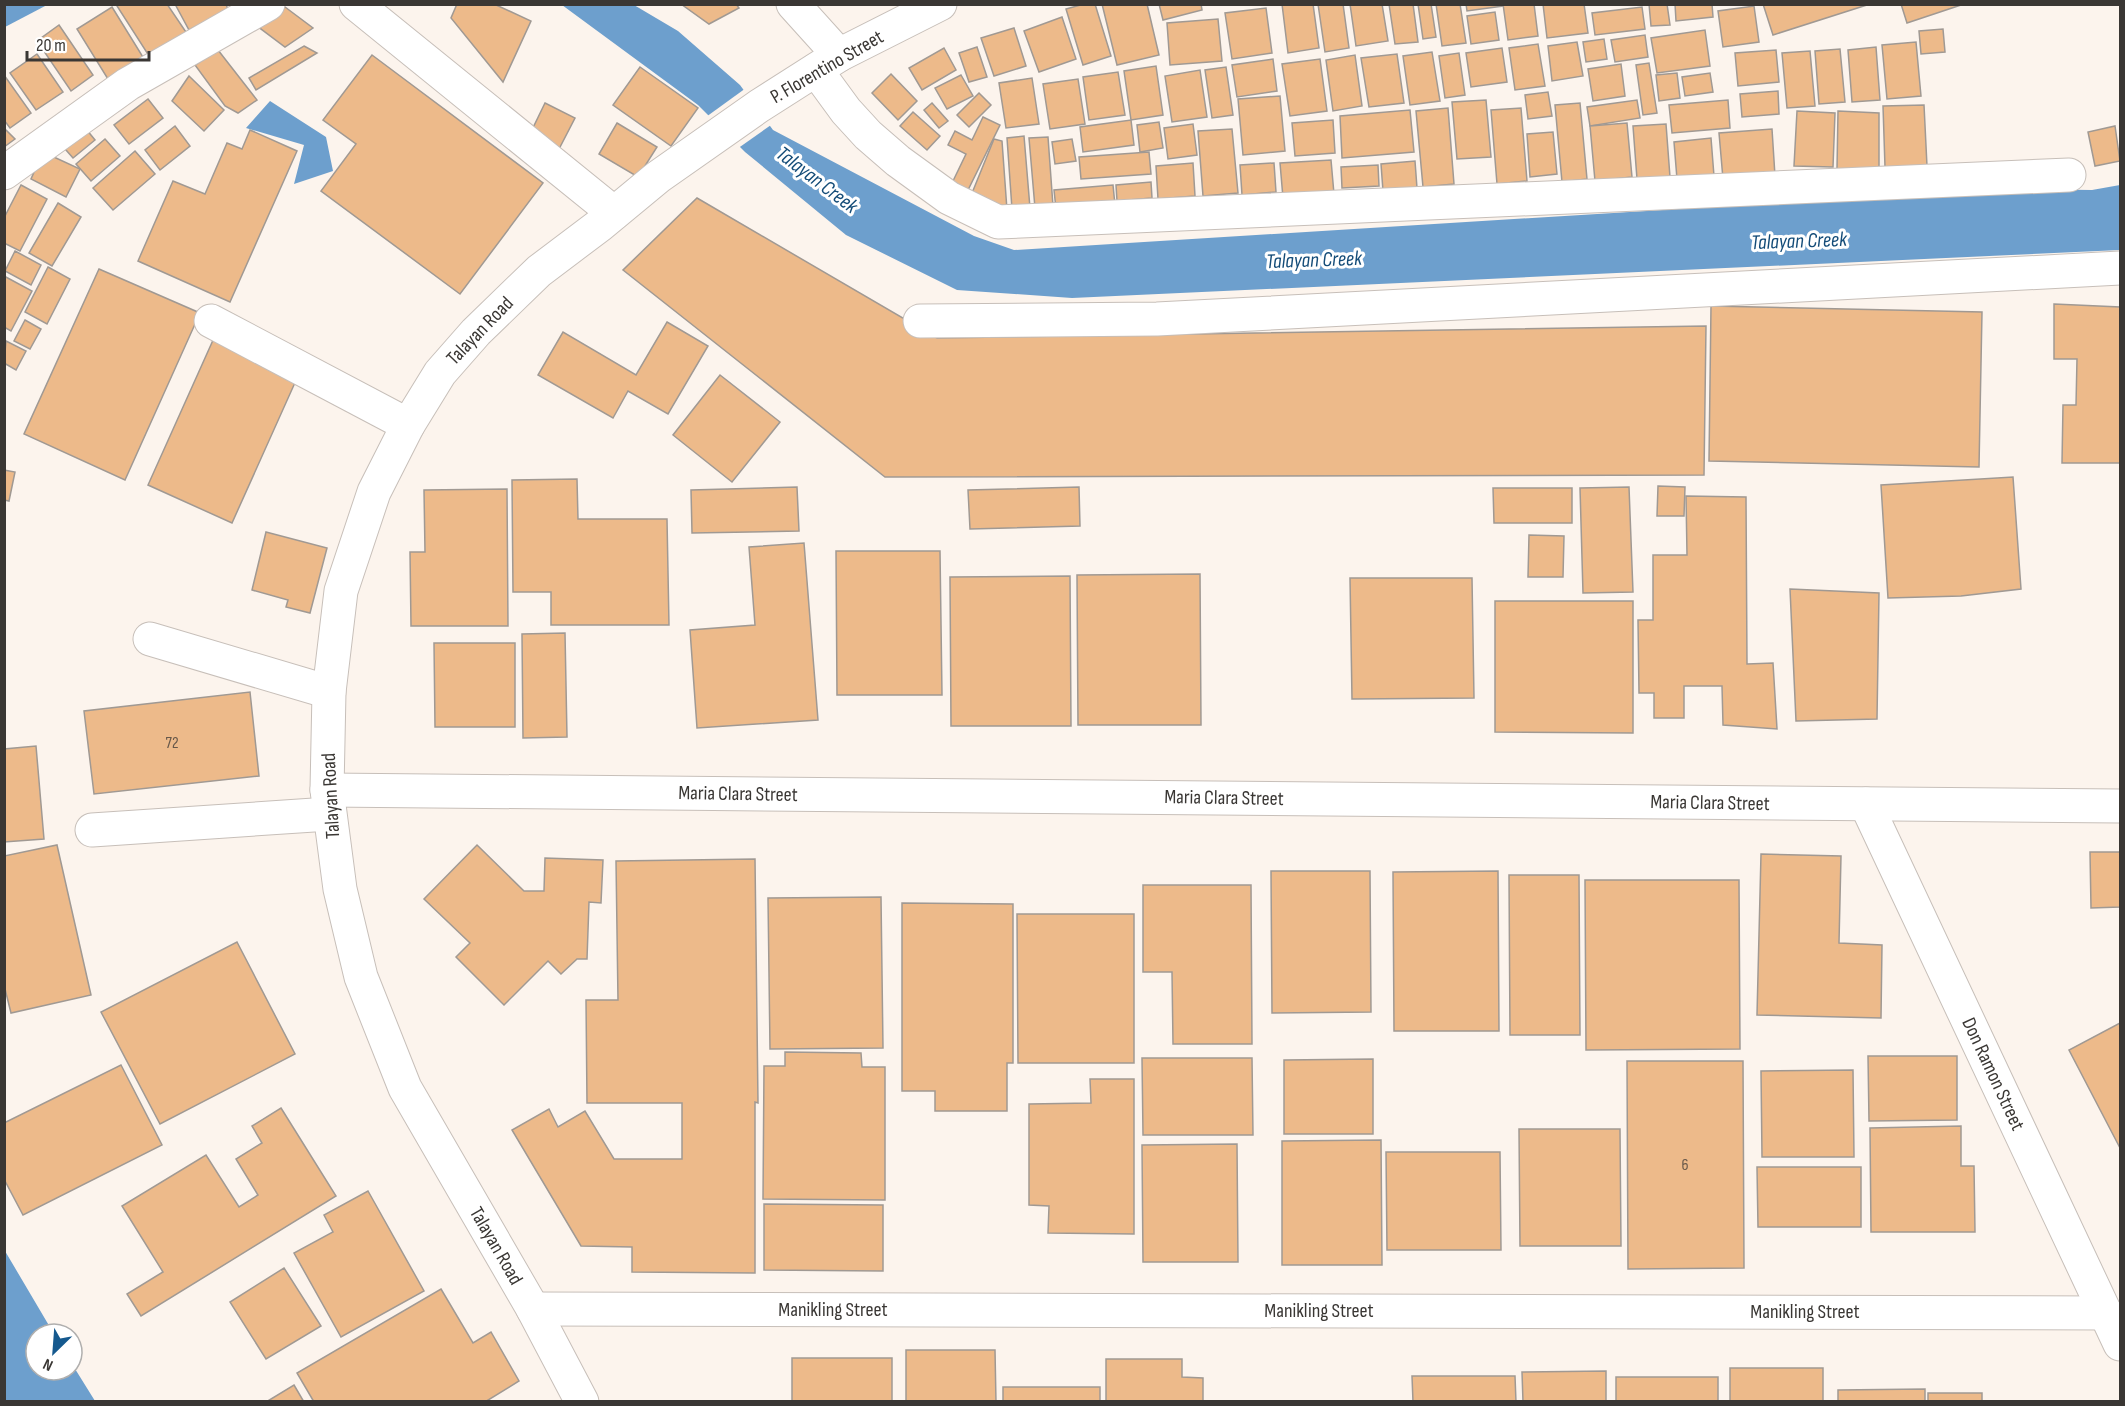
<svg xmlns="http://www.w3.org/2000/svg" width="2125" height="1406" viewBox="0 0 2125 1406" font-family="'Sofia Sans Condensed',sans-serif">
<rect width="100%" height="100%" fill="#fcf4ed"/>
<g fill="#6d9fcd">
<path d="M5,4H47V5L5,27Z"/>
<path d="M562,5H634L678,31L740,85L773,130L974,236L1014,250L2001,189L2092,190L2120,185V250L1072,298L957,290L846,235L745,152L698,105Z"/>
<path d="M270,101L326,137L333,171L294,184L304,145L246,128Z"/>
<path d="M5,1251L54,1334H36V1370H72V1364L95,1401H5Z"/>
</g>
<path fill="#fcf4ed" d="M746,88L771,125L737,149L706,117Z"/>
<g fill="#edba8a" stroke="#a09993" stroke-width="1.5">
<path d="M120,4H167L188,35L151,59L117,6Z"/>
<path d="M175,4H226L228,10L189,30Z"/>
<path d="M281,4L313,28L285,47L253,23Z"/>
<path d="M457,4H494L531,21L503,82L451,18Z"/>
<path d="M681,4H736L739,8L709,24Z"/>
<path d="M1084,4H1095L1111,56L1083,65L1066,9Z"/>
<path d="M1102,4H1147L1159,55L1117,65Z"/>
<path d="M1159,4H1201L1202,10L1163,20Z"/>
<path d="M1282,4H1313L1319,48L1288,53Z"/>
<path d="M1318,4H1343L1349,48L1325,52Z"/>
<path d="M1350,4H1382L1388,41L1356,46Z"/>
<path d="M1389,4H1413L1418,42L1395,44Z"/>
<path d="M1418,4H1431L1436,37L1423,39Z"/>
<path d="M1436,4H1460L1466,43L1442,46Z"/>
<path d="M1466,4H1503V6L1467,11Z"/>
<path d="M1503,4H1534L1538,36L1508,40Z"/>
<path d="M1543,4H1584L1588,33L1547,38Z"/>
<path d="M1649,4H1667L1670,25L1651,26Z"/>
<path d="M1675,4H1712L1713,17L1676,21Z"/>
<path d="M1763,4H1870L1773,35Z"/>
<path d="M1901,4H1964L1907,23Z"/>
<path d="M1754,6L1759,42L1723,47L1718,11Z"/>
<path d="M112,7L146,62L111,84L77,29Z"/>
<path d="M1642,7L1645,29L1595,35L1592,13Z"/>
<path d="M1266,8L1272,53L1232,59L1225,13Z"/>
<path d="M1495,12L1499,40L1471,44L1467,16Z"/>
<path d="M1062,17L1076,59L1039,72L1024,31Z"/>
<path d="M1218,19L1222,61L1170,65L1167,23Z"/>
<path d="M59,25L93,75L71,91L37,41Z"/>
<path d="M1014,28L1026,66L994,76L981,38Z"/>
<path d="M1943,29L1945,52L1921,54L1919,31Z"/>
<path d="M1705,30L1710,66L1657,73L1651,38Z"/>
<path d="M1645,35L1648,57L1615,62L1611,40Z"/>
<path d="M1604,39L1607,59L1586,62L1583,42Z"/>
<path d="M1577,42L1583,76L1552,81L1548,46Z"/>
<path d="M1916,42L1921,96L1887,99L1882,45Z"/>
<path d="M1538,44L1545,86L1515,90L1509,48Z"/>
<path d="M304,46L317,53L256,90L249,78Z"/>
<path d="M977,47L987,77L969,82L959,53Z"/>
<path d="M1876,47L1880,100L1852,102L1848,50Z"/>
<path d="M944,48L956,70L922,90L909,68Z"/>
<path d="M1502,48L1507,82L1471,87L1466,53Z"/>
<path d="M1840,49L1845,102L1819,104L1815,51Z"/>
<path d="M218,50L257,100L238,113L225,106L195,65Z"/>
<path d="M1776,50L1779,82L1738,86L1735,53Z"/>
<path d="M1810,51L1815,106L1787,108L1782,53Z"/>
<path d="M1432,52L1440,101L1410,105L1403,56Z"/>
<path d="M1459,53L1465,95L1445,98L1439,56Z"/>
<path d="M37,54L63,92L36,110L10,73Z"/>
<path d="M1397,54L1404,103L1369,107L1361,58Z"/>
<path d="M372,55L543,183L460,294L321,191L356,144L323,120Z"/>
<path d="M1355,55L1362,106L1333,111L1326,60Z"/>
<path d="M1273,59L1277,91L1237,97L1232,65Z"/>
<path d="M1320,59L1327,111L1290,116L1282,64Z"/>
<path d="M1649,63L1657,113L1643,115L1636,65Z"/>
<path d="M1621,64L1625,96L1593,101L1588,69Z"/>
<path d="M1156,66L1163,115L1131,120L1124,71Z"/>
<path d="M640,67L698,108L671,146L613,105Z"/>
<path d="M1226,67L1233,115L1212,118L1205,70Z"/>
<path d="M1200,70L1207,117L1172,122L1165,76Z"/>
<path d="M1118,72L1125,115L1089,120L1083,77Z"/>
<path d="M1677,73L1680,98L1659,101L1656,75Z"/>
<path d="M1710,73L1713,92L1685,96L1682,77Z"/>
<path d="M891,74L917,101L898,120L872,93Z"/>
<path d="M4,75L31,113L10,128L4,120Z"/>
<path d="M961,75L973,96L947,109L935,88Z"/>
<path d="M189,76L224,110L204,131L172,101Z"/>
<path d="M1032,78L1039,124L1006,128L999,83Z"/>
<path d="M1078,79L1085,124L1050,129L1043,84Z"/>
<path d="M1778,91L1779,114L1742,117L1740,94Z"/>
<path d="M1548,92L1552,116L1528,119L1525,95Z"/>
<path d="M979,93L991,105L969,127L957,115Z"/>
<path d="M1280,96L1285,151L1243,155L1238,99Z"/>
<path d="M148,99L163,118L129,144L114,125Z"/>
<path d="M1486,100L1491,157L1457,159L1452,102Z"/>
<path d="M1637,100L1640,118L1590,126L1587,107Z"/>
<path d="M1728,100L1730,128L1672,133L1669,105Z"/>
<path d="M545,103L575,118L559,149L530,134Z"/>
<path d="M932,103L948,121L939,128L924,110Z"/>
<path d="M1580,103L1587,179L1562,182L1555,105Z"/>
<path d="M1924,105L1927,166L1885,167L1883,106Z"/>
<path d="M1448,108L1454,184L1423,187L1416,111Z"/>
<path d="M1521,108L1527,181L1497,184L1491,110Z"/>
<path d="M1410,110L1414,152L1342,158L1340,116Z"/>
<path d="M1797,111L1835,113L1833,167L1794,166Z"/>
<path d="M1838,111L1879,113V170L1837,169Z"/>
<path d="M913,112L940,136L927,150L900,126Z"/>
<path d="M983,117L1000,125L968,190L952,183L966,154L948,145L955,131L972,140Z"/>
<path d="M1131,120L1134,145L1083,152L1080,127Z"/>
<path d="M1333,120L1335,153L1295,156L1292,123Z"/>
<path d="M1159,122L1163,148L1140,152L1137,125Z"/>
<path d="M617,123L657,147L638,177L599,154Z"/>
<path d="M1627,123L1632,177L1595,181L1590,126Z"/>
<path d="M82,124L95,140L73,158L59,142Z"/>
<path d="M1193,124L1197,155L1168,159L1164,128Z"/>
<path d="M1666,124L1670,177L1637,179L1633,126Z"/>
<path d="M175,126L190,146L160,170L145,150Z"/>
<path d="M2115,126L2120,161L2095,166L2088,132Z"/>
<path d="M4,128L15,139L4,147Z"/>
<path d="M1232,129L1238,193L1203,196L1198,131Z"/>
<path d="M1772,129L1775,176L1723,179L1719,133Z"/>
<path d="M250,130L297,151L230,302L138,261L173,181L205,194L227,143L242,149Z"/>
<path d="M1553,132L1557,174L1530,177L1527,134Z"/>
<path d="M1024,136L1030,208L1012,209L1007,138Z"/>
<path d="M1048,137L1053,206L1035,208L1029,138Z"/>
<path d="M1711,138L1714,176L1677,179L1674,142Z"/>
<path d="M105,139L120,156L91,181L76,164Z"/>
<path d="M994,139L1002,141L1007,210L970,198Z"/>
<path d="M1072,139L1076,161L1055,164L1052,142Z"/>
<path d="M135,151L155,174L113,210L93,188Z"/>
<path d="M43,152L80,169L66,197L31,179Z"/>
<path d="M1149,152L1151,174L1081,179L1079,157Z"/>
<path d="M1331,160L1334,194L1283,198L1280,163Z"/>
<path d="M1415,161L1417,188L1383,191L1381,164Z"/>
<path d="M1193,163L1195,196L1158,199L1156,166Z"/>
<path d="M1274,163L1276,192L1242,195L1240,165Z"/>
<path d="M1378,165L1379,186L1342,188L1341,167Z"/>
<path d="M1151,182L1152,198L1117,201L1116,185Z"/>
<path d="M21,185L47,199L20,251L4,243V218Z"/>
<path d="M1113,185L1115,205L1056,209L1054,190Z"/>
<path d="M697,198L937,338L1706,326L1704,475L885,477L623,270Z"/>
<path d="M58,203L81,217L52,266L29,253Z"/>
<path d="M15,251L41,265L31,285L5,271Z"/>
<path d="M48,267L70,279L47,324L25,312Z"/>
<path d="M99,269L200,313L125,480L24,434Z"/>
<path d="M4,276L32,291L11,331L4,327Z"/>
<path d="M2054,304L2120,307V463H2062L2063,405H2076L2077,359H2054Z"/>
<path d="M1711,306L1982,312L1979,467L1709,461Z"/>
<path d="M25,320L41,329L30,349L14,341Z"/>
<path d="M667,322L708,346L668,414L628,391L613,418L538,375L563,332L636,375Z"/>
<path d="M214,338L298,376L232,523L148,485Z"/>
<path d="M6,341L26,351L16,370L4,363Z"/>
<path d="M720,375L780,422L732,482L673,435Z"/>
<path d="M4,470L15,472L9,501L4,500Z"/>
<path d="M2013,477L2021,589L1961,596L1888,598L1881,485Z"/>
<path d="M577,479L578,519H667L669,625H551V592H513L512,480Z"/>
<path d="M1658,486L1685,487L1684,516H1657Z"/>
<path d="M797,487L799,531L692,533L691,490Z"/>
<path d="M1079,487L1080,526L970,529L968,490Z"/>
<path d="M1629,487L1633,592L1583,593L1580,488Z"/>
<path d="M1493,488H1572V523H1494Z"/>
<path d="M507,489L508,626H411L410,552H425L424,490Z"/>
<path d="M1686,496L1746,497L1747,664L1773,663L1777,729L1723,725L1722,686H1684V718H1654V693H1639L1638,620H1653V555H1687Z"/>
<path d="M266,532L327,548L310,613L286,607L288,600L252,590Z"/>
<path d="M1529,535L1564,536L1563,577H1528Z"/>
<path d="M804,543L818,720L697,728L690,630L755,625L749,547Z"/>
<path d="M836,551H940L942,695H837Z"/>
<path d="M1200,574L1201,725H1078L1077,575Z"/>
<path d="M1070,576L1071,726H951L950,577Z"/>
<path d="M1350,578H1472L1474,698L1352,699Z"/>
<path d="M1790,589L1879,593L1877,719L1796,721Z"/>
<path d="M1495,601H1633V733L1495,732Z"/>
<path d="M565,633L567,737L523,738L522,634Z"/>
<path d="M434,643H515V727H435Z"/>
<path d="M250,692L259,776L94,794L84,711Z"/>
<path d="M36,746L44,839L4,842V749Z"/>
<path d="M57,845L91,995L11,1013L4,985V856Z"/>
<path d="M477,845L524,891H544L545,858L603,860L601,903L589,902L587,959H577L561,974L548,961L504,1005L456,957L470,943L424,899Z"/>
<path d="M2090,852H2120V907L2091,908Z"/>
<path d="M1761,854L1841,856L1839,943L1882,945L1881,1018L1757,1015Z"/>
<path d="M755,859L758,1103L755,1102V1273L632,1272V1247L581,1246L512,1130L549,1109L558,1127L585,1111L614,1159H682V1103H587L586,1000H618L616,861Z"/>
<path d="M1271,871H1370L1371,1012L1272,1013Z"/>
<path d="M1498,871L1499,1031H1394L1393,872Z"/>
<path d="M1509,875H1579L1580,1035H1510Z"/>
<path d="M1585,880H1739L1740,1049L1586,1050Z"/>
<path d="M1143,885H1251L1252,1044H1173L1172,972H1143Z"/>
<path d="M881,897L883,1048L770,1049L768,898Z"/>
<path d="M902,903L1013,904V1063H1007V1111H935V1091H902Z"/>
<path d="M1017,914H1134V1063H1018Z"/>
<path d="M237,942L295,1054L160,1124L101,1012Z"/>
<path d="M2120,1023V1148L2069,1050Z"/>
<path d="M785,1052L861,1053L862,1067H885V1200L763,1199L764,1066H785Z"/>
<path d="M1868,1056H1957V1120L1869,1121Z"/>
<path d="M1142,1058H1252L1253,1135H1143Z"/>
<path d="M1373,1059V1134H1284V1060Z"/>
<path d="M1627,1061H1743L1744,1268L1628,1269Z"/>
<path d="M121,1065L162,1145L23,1215L4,1179V1123Z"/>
<path d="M1853,1070L1854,1157H1762L1761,1071Z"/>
<path d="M1090,1079H1134V1234L1048,1233L1049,1206L1029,1205V1104L1091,1103Z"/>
<path d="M281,1108L336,1196L141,1316L127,1294L163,1272L122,1206L206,1155L239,1207L258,1195L236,1159L262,1143L252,1126Z"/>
<path d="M1961,1126V1166H1974L1975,1232H1871L1870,1128Z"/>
<path d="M1519,1129H1620L1621,1246H1520Z"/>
<path d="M1381,1140L1382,1265H1282V1141Z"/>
<path d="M1237,1144L1238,1262H1143L1142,1145Z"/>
<path d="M1386,1152H1500L1501,1250H1387Z"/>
<path d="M1757,1167H1861V1227H1758Z"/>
<path d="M368,1191L424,1291L341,1337L294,1253L333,1232L324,1215Z"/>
<path d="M764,1204L883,1205V1271L764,1270Z"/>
<path d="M284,1268L321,1326L266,1359L230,1302Z"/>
<path d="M441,1289L473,1343L491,1332L519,1381L485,1402H314L297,1373Z"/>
<path d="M906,1350H995L996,1402H906Z"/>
<rect x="792" y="1358" width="100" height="44"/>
<path d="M1106,1359H1182V1377L1203,1378V1402H1106Z"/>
<rect x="1730" y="1368" width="93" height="34"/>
<path d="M1606,1371V1402H1523L1522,1372Z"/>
<path d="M1412,1376H1515L1516,1402H1413Z"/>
<rect x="1616" y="1377" width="102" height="25"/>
<path d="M294,1385L304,1402H266Z"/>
<rect x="1003" y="1387" width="97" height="15"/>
<path d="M1925,1389V1402H1838V1390Z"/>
<rect x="1928" y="1393" width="54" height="9"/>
</g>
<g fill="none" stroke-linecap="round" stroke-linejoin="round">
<g stroke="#c7bfb9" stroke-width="35">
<g id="minor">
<path d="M356,4L614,213"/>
<path d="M793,4L839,55"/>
<path d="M816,70L846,111L868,135L898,161L949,198L998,222L2069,175"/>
<path d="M4,173L128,84L268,4"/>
<path d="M211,321L408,425"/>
<path d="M920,321L1157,319L2120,268"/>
<path d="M150,639L329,692"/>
<path d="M327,790L2120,806"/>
<path d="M1866,804L2120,1344"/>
<path d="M92,830L329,814"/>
<path d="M533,1309L2106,1313"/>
<path d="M582,1402L533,1309L405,1088L361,977L340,889L327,790L329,692L341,591L374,492L408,425L440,373L476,332L539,271L600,225L658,177L759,106L839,55L940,4"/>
</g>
</g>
<use href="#minor" stroke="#fff" stroke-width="33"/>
</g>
<g text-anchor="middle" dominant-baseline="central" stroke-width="6" stroke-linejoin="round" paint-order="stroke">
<g font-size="16" fill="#67584a">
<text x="172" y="743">72</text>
<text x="1685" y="1165">6</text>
</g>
<g font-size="20" fill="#3a3734" stroke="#fff">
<text transform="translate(827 67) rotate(-30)">P. Florentino Street</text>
<text transform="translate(480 331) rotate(-46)">Talayan Road</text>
<text transform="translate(738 794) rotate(1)">Maria Clara Street</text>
<text transform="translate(331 796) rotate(-93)">Talayan Road</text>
<text transform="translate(1224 798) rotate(1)">Maria Clara Street</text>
<text transform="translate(1710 803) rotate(1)">Maria Clara Street</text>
<text transform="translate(1993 1074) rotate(65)">Don Ramon Street</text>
<text transform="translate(496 1246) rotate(60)">Talayan Road</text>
<text x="833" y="1310">Manikling Street</text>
<text x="1319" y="1311">Manikling Street</text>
<text x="1805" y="1312">Manikling Street</text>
</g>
<g font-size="21" font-style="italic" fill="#144c78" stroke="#fff">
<text transform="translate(817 180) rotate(37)">Talayan Creek</text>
<text transform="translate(1799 241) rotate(-2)">Talayan Creek</text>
<text transform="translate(1314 260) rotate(-2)">Talayan Creek</text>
</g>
</g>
<rect width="2125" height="1406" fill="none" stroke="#3a3734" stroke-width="12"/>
<g transform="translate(54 1352) rotate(205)"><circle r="28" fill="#ffffff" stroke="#b0afae" stroke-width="1.5"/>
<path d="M0-4.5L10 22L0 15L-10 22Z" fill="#15598e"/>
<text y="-9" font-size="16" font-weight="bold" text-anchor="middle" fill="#3a3734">N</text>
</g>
<path d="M27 51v9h122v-9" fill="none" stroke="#3a3734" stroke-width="3"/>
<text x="36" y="51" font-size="18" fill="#3a3734" stroke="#ffffff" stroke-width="4.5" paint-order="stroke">20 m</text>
</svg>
